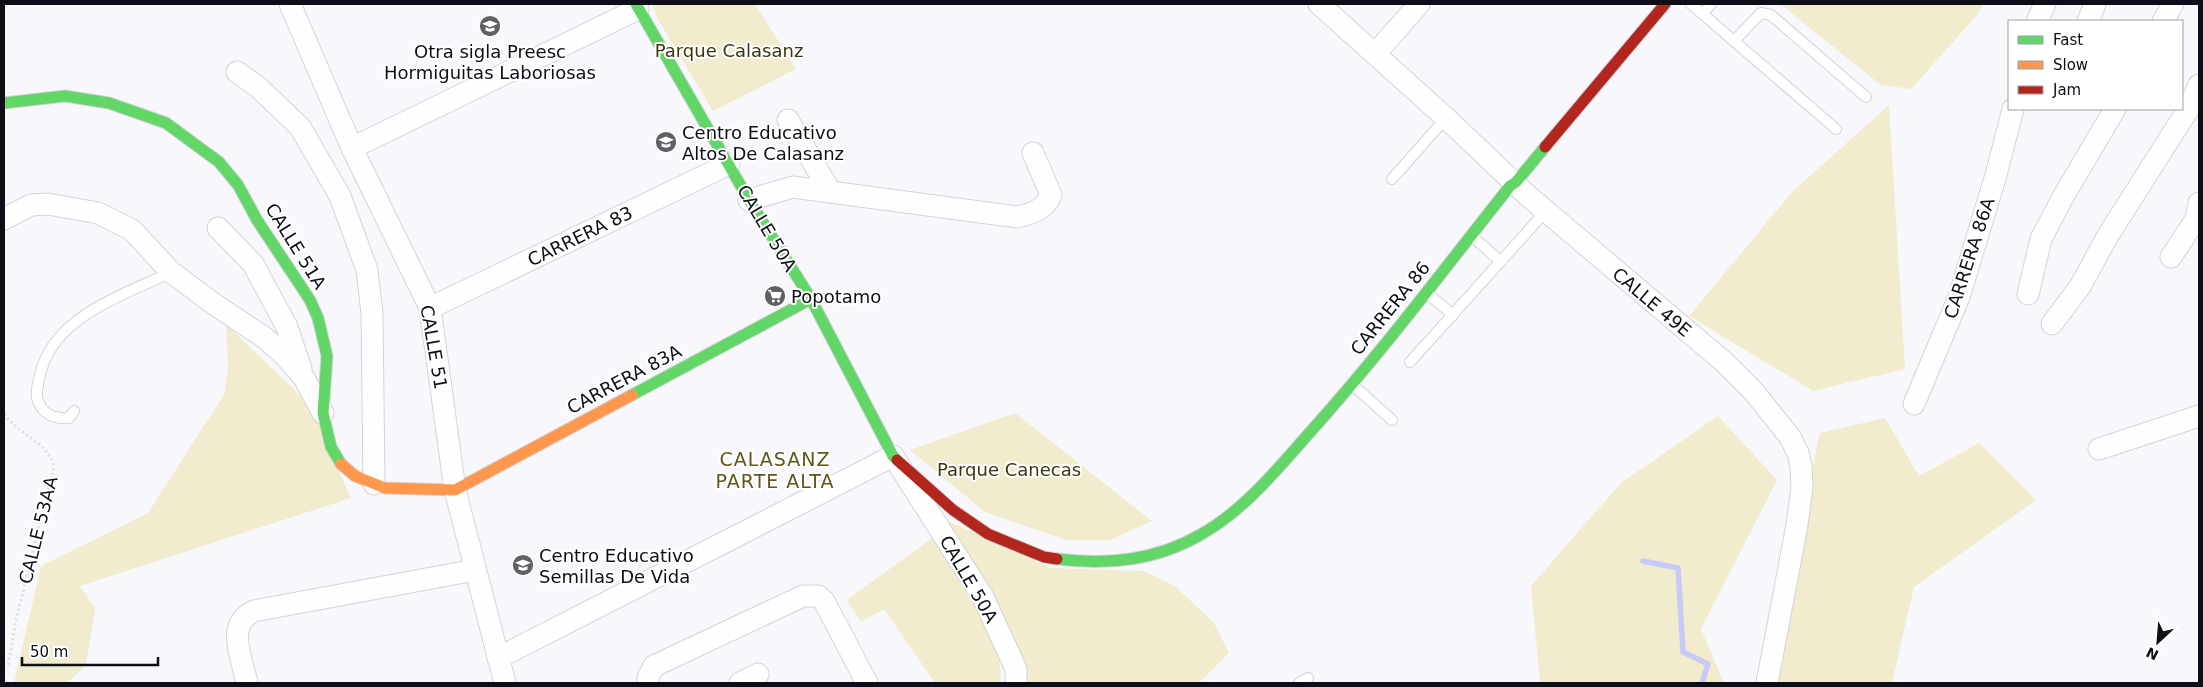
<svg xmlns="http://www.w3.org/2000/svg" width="2203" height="687" viewBox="0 0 2203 687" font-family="'DejaVu Sans',sans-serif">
<rect width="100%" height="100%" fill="#f8f8fc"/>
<g fill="#f1eccd">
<path d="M652,4H755L796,69L713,111L656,16Z"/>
<path d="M1780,4H1984L1978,14L1911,89L1881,85Z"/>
<path d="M1889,105L1905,369L1813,391L1689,316L1792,192Z"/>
<path d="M226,324L310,405L351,498L80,586L95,608L86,665L67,683H14L41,566L148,513L225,393L228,365Z"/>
<path d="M1015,413L1152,521L1110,540H1066L985,512L910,450Z"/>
<path d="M1718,416L1777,480L1701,629L1724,683H1540L1531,586L1621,483Z"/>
<path d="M1885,418L1919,476L1979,443L2036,500L1914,587L1892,683H1769L1767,680L1820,433Z"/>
<path d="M944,519L1051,568L1144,571L1175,586L1214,623L1229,653L1199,683H1025Z"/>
<path d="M932,538L999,645L1001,683H935L884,609L861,622L847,600Z"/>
</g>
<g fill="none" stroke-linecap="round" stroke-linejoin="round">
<path stroke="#c7caf9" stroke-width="5.5" d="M1643,561L1678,568L1683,652L1708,664L1702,683"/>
<g stroke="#d2d3d9" stroke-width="12">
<g id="lane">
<path d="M1691,4L1836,129"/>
<path d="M1703,13L1711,4"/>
<path d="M1734,41L1761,13L1771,15L1866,97"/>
<path d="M1392,179L1446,118"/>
<path d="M1472,236L1501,262"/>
<path d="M1427,293L1453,315"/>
<path d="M1410,362L1546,211"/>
<path d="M1354,386L1392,420"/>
<path d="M74,411L69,418C56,419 43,415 38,401C35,393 38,383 40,375C53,316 123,296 171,272"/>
<path d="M1299,683L1308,678"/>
</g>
</g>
<g stroke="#d2d3d9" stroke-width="23">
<g id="street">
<path d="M290,4L352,148L430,308L455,490L505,683"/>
<path d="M1319,4L1446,118L1527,195L1724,362L1754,392L1790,437L1798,453L1801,466L1802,487L1797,525L1767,683"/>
<path d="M2037,21L2045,4"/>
<path d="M2088,21L2095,4"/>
<path d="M2163,21L2173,4"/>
<path d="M1376,53L1419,4"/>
<path d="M237,72L258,87L300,127L340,196L367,270L372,313L374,484"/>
<path d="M788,120L830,191"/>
<path d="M352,148L638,9"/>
<path d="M749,200L793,187L1018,217C1033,213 1044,210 1051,195L1033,153"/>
<path d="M4,219L31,205L48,204L98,213L132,230L171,272L214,304L265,338L285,356L304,378L323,413"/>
<path d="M218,228L253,264L287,327L301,369"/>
<path d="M2171,257L2196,219L2199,203"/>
<path d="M2028,294L2041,239L2063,197L2115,109"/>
<path d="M430,308L729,164"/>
<path d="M2052,324L2081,285L2107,237L2189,108L2199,85"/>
<path d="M1914,404L1959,297L1996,175L2013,109"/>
<path d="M2099,449L2199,416"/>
<path d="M498,658L893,456L983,597L1016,669V683"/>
<path d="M247,683C242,659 225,624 254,611L475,570"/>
<path d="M648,683V677L654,666L803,596H818L824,601L867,683"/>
<path d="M740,683L758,674"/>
</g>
</g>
<g stroke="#d2d3d9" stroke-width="13">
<g id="fast">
<path d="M636,4L749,200L811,299L893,456L897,460"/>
<path d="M4,103L65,96L109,103L166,123L219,162L238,185L257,220L310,300L318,318L327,356L323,413L331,447L341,464"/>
<path d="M632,395L811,299"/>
<path d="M1057,559C1107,565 1155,561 1200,535C1245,510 1278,468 1312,430C1382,352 1445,268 1510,186L1516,182L1545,147"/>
</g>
</g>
<g stroke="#d2d3d9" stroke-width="13">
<path id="slow" d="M341,464L355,476L385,488L455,490L632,395"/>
</g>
<g stroke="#d2d3d9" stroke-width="13">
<g id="jam">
<path d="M1545,147L1665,4"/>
<path d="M897,460L953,510L988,534L1044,557L1057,559"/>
</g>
</g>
<path stroke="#e1e1e2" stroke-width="3" stroke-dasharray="2.5 2.5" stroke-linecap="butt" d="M4,414C18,434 50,444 54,467L16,620L8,667"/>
<use href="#lane" stroke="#fefeff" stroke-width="10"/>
<use href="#street" stroke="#fefeff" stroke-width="21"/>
<use href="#fast" stroke="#63d668" stroke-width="11"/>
<use href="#slow" stroke="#ff974d" stroke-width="11"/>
<use href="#jam" stroke="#b3261e" stroke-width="11"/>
</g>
<defs>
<g id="school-disc" transform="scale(1.125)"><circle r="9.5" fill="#5f6067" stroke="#fff"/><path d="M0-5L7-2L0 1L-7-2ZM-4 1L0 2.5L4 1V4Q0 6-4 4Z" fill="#fff"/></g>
<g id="supermarket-disc" transform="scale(1.125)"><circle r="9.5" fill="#5f6067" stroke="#fff"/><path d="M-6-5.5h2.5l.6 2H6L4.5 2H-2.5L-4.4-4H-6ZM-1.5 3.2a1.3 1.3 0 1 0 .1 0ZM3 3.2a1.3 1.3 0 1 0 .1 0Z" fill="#fff"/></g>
</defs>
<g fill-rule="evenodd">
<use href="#school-disc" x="490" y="26"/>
<use href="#school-disc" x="666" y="142"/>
<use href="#supermarket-disc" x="775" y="296"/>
<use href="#school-disc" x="523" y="565"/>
</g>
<g text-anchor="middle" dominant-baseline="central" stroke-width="4" stroke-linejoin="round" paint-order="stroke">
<g font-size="18" fill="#3c360d" stroke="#fff">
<text x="729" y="50">Parque Calasanz</text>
<text x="1009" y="469">Parque Canecas</text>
</g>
<g font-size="18" fill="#0d0e17" stroke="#fff" text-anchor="start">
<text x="490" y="51" text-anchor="middle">Otra sigla Preesc<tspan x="490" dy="21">Hormiguitas Laboriosas</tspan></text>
<text x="682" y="132">Centro Educativo<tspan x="682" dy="21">Altos De Calasanz</tspan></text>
<text x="791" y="296">Popotamo</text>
<text x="539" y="555">Centro Educativo<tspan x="539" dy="21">Semillas De Vida</tspan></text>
</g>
<g font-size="18" fill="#0d0e17" stroke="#fff">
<text transform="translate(767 228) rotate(59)">CALLE 50A</text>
<text transform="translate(580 236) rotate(-26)">CARRERA 83</text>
<text transform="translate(296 246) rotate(58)">CALLE 51A</text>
<text transform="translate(1969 258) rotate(-72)">CARRERA 86A</text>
<text transform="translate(1652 302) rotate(40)">CALLE 49E</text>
<text transform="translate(1390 308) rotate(-51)">CARRERA 86</text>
<text transform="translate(434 347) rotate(80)">CALLE 51</text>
<text transform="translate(624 379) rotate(-28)">CARRERA 83A</text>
<text transform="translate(38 530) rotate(-76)">CALLE 53AA</text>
<text transform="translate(969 579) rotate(60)">CALLE 50A</text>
</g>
<g font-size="19" letter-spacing="1" fill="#60561a" stroke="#fff">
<text x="775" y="459">CALASANZ<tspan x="775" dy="22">PARTE ALTA</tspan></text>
</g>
</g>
<rect width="2203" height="687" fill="none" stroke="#0d0e17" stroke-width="10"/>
<rect x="2008" y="20" width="175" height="90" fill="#ffffff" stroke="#9e9fa2"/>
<rect x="2018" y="36" width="25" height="8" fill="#63d668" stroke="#9e9fa2"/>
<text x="2053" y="45" font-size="15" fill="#0d0e17">Fast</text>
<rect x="2018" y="61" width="25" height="8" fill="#ff974d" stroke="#9e9fa2"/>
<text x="2053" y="70" font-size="15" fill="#0d0e17">Slow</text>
<rect x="2018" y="86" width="25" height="8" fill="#b3261e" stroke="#9e9fa2"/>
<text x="2053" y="95" font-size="15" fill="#0d0e17">Jam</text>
<g transform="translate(2158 642) rotate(206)" stroke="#ffffff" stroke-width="4" paint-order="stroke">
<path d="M0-4L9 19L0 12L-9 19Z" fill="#0d0e17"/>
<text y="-8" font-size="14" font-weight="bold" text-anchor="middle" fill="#0d0e17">N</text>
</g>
<path d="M22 657v8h136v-8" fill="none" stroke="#0d0e17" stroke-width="2.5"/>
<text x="30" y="657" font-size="15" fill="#0d0e17" stroke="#ffffff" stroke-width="4" paint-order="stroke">50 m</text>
</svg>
